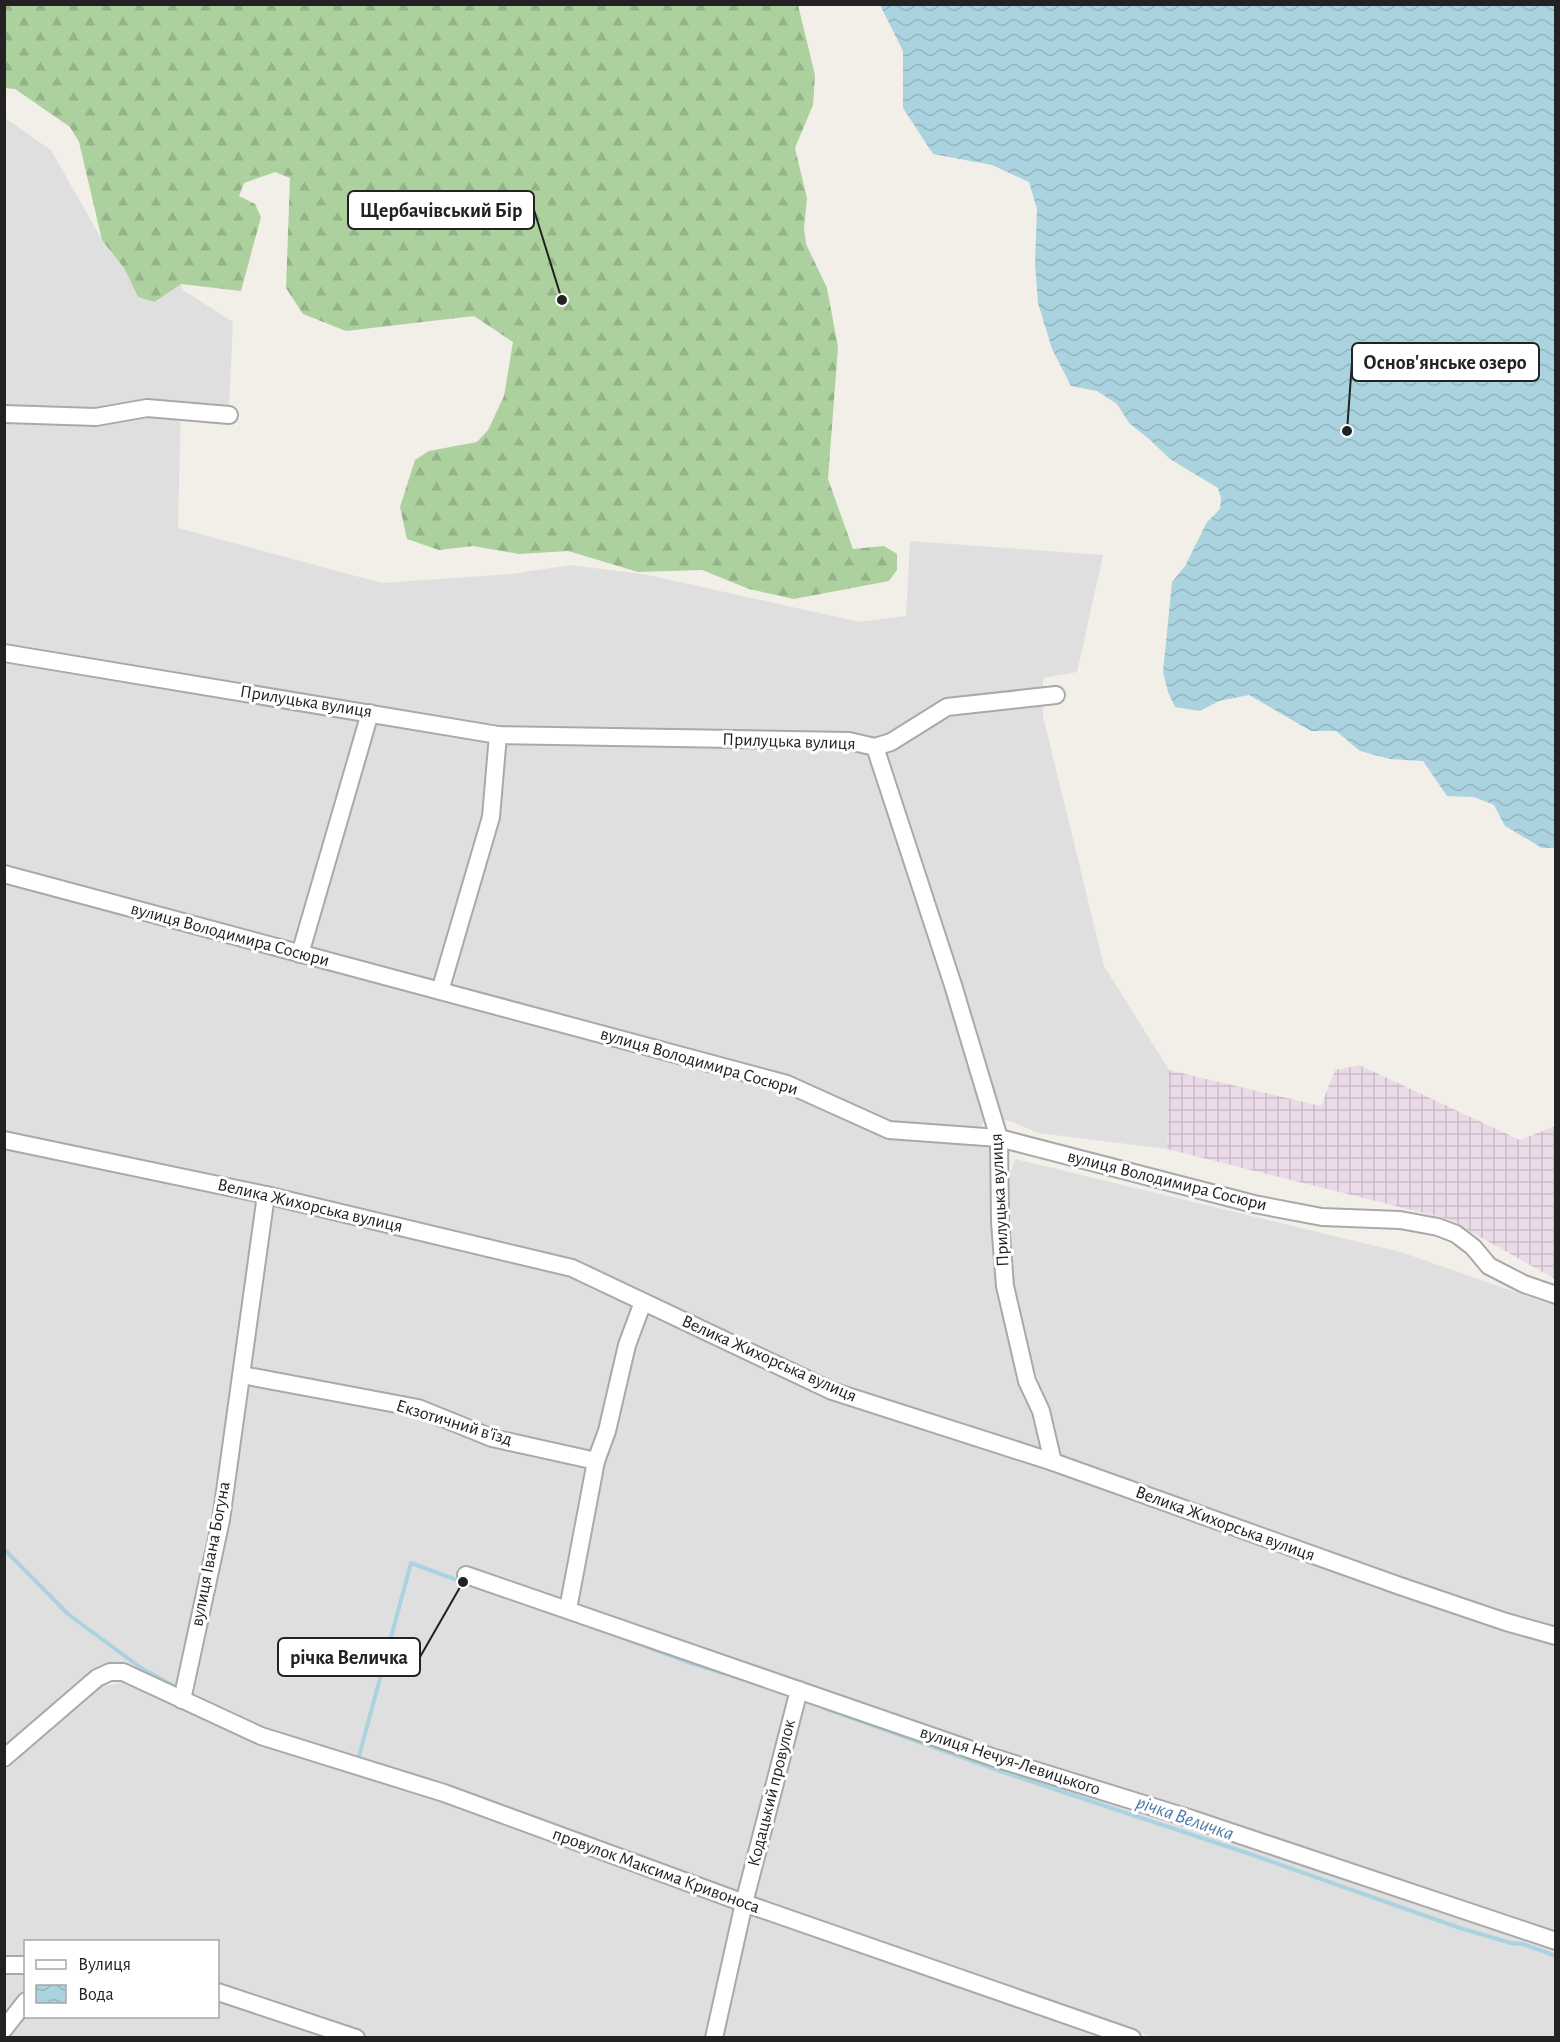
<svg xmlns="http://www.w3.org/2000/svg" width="1560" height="2042" viewBox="0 0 1560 2042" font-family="'Alegreya Sans',sans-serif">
<defs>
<pattern id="industrial-grid" width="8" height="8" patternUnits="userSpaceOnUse" patternTransform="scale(1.5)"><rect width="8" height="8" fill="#ebdbe8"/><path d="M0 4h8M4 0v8" fill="none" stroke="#c9bcc7"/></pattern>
<pattern id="forest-firs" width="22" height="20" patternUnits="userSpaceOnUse" patternTransform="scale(1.5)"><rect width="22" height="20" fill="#add19e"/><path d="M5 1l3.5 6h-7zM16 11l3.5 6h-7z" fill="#95b388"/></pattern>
<pattern id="water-waves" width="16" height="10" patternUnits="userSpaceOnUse" patternTransform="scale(1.5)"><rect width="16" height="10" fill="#aad3df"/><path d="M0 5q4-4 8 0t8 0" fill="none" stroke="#92b5bf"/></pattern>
</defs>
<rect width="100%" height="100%" fill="#f2efe9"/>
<g fill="#e0dfdf" fill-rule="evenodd">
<path d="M4,115L5,118L51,150L102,240L124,268L138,297L156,302L181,284L183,290L233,322L229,407L181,403L178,528L382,583L511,574L571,565L648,575L860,622L906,616L910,541L1103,555L1077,672L1043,678V716L1104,966L1169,1070L1167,1149L1038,1133L1010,1121L987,1118L977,1130L993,1144L1000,1273L1035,1408L1044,1449L1039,1452L823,1380L645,1296L564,1612L796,1692L739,1897L367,1766L195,1703L122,1662L103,1664L5,1749Z"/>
<path d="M1015,1159L1401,1252L1555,1306V2037H1152L750,1901L803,1684L572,1606L604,1468L643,1312L760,1367L890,1419L1050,1471L1058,1458L1048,1415L1012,1290L1007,1184Z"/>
<path d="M123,1682L260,1743L386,1783L1098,2037H5L4,1771L100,1687ZM26,1942H218V2016H26Z"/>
</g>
<path fill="url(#industrial-grid)" d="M1359,1065L1520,1140L1555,1126V1279L1448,1219L1167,1149L1169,1070L1321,1106L1335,1070Z"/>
<path fill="url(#forest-firs)" d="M4,5H798L815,75L813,105L795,148L807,198L804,228L806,244L827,288L838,347L828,479L853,549L884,546L897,554V570L889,581L794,599L749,589L702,570L638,572L568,551L519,554L473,546L439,550L407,539L400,507L415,460L429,451L477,442L488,430L504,396L513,342L474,316L346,331L303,314L286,288L290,178L275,172L244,183L239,196L255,204L261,217L241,291L181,284L155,302L138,297L124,268L102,240L79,142L70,127L15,89L5,88Z"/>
<path fill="url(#water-waves)" d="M880,5H1555V848H1542L1505,826L1494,805L1474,797L1447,796L1423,761L1390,759L1360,751L1336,731H1311L1249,695L1219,701L1200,711L1175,707L1168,692L1163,672L1172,582L1185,566L1207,522L1220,509L1221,498L1218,488L1170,459L1149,439L1129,423L1117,404L1097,391L1071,386L1052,349L1038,303L1035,264L1037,209L1029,182L992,165L933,154L903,108V51Z"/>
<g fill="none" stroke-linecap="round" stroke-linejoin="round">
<g stroke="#aad3df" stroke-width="4">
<path d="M4,1549L68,1614L141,1668L174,1686"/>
<path d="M620,1637L690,1663L740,1678"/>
<path d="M824,1708L1003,1772L1250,1854L1460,1928L1511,1943L1523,1944L1556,1956"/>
<path d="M358,1760L411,1563L465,1583"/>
</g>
<g stroke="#a9a9a9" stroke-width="20">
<g id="minor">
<path d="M4,414L96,417L147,408L229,415"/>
<path d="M4,653L498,735L849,741L875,747L953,985L999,1138L1000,1222L1005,1286L1027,1381L1041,1411L1053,1462"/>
<path d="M875,747L891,742L947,707L1056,695"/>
<path d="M4,874L787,1084L889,1130L999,1138L1254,1204L1322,1217L1400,1220L1438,1227L1456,1234L1473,1247L1489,1266L1524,1284L1556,1295"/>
<path d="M300,954L370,713"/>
<path d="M440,991L491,817L498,735"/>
<path d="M4,1140L266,1195L572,1268L832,1391L1053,1462L1400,1586L1506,1622L1556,1636"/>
<path d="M242,1375L418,1408L492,1438L596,1461"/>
<path d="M466,1575L992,1757L1192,1819L1556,1941"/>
<path d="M568,1609L596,1461L607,1431L627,1345L643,1302"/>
<path d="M182,1700L221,1520L266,1195"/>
<path d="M4,1758L97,1678L110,1672H123L261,1736L444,1793L744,1903L1132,2038"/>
<path d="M4,1965H26"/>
<path d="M218,1992L356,2038"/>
<path d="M4,2029L26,2001"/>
<path d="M714,2038L744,1903L799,1690"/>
</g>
</g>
<use href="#minor" stroke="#fff" stroke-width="16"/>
</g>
<g text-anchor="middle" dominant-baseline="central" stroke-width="6" stroke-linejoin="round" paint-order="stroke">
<g font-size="18" fill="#222" stroke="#fff">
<text transform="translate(306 702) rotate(9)">Прилуцька вулиця</text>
<text transform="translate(789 742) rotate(2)">Прилуцька вулиця</text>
<text transform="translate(230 935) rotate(15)">вулиця Володимира Сосюри</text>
<text transform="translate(699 1062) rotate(16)">вулиця Володимира Сосюри</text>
<text transform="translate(1167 1181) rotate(14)">вулиця Володимира Сосюри</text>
<text transform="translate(1000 1200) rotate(-93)">Прилуцька вулиця</text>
<text transform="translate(310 1206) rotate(13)">Велика Жихорська вулиця</text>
<text transform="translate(769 1359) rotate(24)">Велика Жихорська вулиця</text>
<text transform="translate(454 1423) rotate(17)">Екзотичний в'їзд</text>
<text transform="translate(1225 1524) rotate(20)">Велика Жихорська вулиця</text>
<text transform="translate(211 1554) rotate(-79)">вулиця Івана Богуна</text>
<text transform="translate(1010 1761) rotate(18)">вулиця Нечуя-Левицького</text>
<text transform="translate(772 1793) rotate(-76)">Кодацький провулок</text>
<text transform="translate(656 1871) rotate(20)">провулок Максима Кривоноса</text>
</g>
<g font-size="20" font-style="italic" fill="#4a7aab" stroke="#fff">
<text transform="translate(1185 1818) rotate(19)">річка Величка</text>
</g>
</g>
<path fill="none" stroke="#222" stroke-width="2" d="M562 300L534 210M1347 431L1352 362M463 1582L420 1657"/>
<g fill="#222" stroke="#fff" stroke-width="2">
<circle cx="562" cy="300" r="6"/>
<circle cx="1347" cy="431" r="6"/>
<circle cx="463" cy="1582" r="6"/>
</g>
<g fill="#fff" stroke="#222" stroke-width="2">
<rect x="348" y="191" width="186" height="38" rx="6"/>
<rect x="1352" y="343" width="187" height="38" rx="6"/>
<rect x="278" y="1638" width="142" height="38" rx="6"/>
</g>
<g font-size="20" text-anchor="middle" font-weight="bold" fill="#222">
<text x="441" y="217">Щербачівський Бір</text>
<text x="1445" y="369">Основ'янське озеро</text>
<text x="349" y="1664">річка Величка</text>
</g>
<rect width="1560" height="2042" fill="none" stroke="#222222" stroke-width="12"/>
<rect x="24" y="1940" width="195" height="78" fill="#ffffff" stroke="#a7a7a7" stroke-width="1.5"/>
<rect x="36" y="1960" width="30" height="9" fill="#ffffff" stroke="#a7a7a7" stroke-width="1.5"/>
<text x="78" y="1970" font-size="18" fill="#222222">Вулиця</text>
<rect x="36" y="1985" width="30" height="18" fill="url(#water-waves)" stroke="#a7a7a7" stroke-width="1.5"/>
<text x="78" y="2000" font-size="18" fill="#222222">Вода</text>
</svg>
